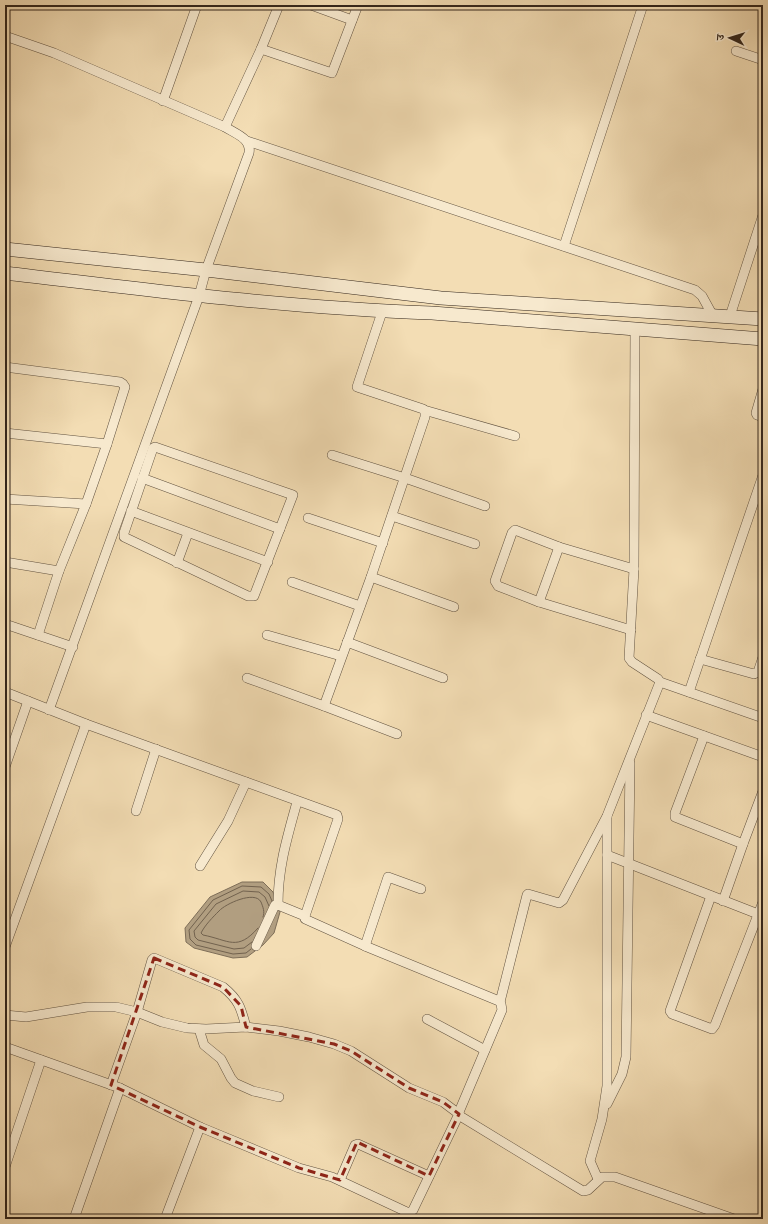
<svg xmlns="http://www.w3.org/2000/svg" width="768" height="1224" viewBox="0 0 768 1224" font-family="'Gentium Book Plus','Noto Serif Devanagari',serif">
<rect width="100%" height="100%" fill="#f3ddb4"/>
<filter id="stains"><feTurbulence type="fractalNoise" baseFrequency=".005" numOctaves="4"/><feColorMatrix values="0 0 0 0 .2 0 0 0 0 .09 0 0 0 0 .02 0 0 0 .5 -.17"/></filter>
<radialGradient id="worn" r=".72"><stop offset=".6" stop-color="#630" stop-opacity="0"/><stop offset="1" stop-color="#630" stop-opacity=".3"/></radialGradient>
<path fill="#b19e80" stroke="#7e6e58" d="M242,882H263L273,892L280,912L274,933L263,945L247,957L233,958L194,948L186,942L185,928L210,897Z"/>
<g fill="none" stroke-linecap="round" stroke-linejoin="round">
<g stroke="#72624e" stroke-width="1">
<path d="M258,928C237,952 229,940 203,935L201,933C205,925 213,917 219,911C225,904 255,890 261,902C263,907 265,912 263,917"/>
<path d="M252,942L244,948L234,949L198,940L195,937L194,931L216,904L243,891L259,892L265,897L269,906"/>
<path d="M251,949L246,953L233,954L196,945L190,939L189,930L213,900L242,886L261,887L269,894L272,901"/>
</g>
<g stroke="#625341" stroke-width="10">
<g id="street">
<path d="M311,5L352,20"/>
<path d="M5,36L54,53L225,127C236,134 252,139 249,153L206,270L199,296L49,710"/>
<path d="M261,49L332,73L358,5"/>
<path d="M736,51L763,60"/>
<path d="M163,101L197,5"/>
<path d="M225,127L261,49L279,5"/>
<path d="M247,141L695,290L702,296L713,316"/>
<path d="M564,246L643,5"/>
<path d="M730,316L763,215"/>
<path d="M5,367L120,382L123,384L125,387L107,444L86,504L59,571L38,635"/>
<path d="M763,389L756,413L757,415L763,417"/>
<path d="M424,410L515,436"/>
<path d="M5,433L107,444"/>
<path d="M155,447L293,495L254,596H248L124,537V533L153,448Z"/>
<path d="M332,455L405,478L485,506"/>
<path d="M142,478L280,529"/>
<path d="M5,499L86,504"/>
<path d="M131,511L268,562"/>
<path d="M392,516L475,544"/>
<path d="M308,518L383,543"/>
<path d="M5,562L59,571"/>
<path d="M177,563L188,533"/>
<path d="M371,577L454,607"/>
<path d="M292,582L360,606"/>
<path d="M539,602L559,547"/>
<path d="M5,624L73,647"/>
<path d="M631,630L539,602L498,586L495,581L512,533L515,530L559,547L634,569"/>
<path d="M267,635L341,656"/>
<path d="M347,642L443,678"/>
<path d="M700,659L754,674L758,672L763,657"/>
<path d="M247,678L324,706L397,734"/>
<path d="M660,682L763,718"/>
<path d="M5,692L86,724L337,815L338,819L305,916V919L365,946L499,1001L501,1004L502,1010L459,1112L460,1116L583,1191L588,1190L602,1177H615L734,1219"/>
<path d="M689,692L763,475"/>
<path d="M324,706L371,577L425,417V412L423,409L357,387L382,312"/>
<path d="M646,715L763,757"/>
<path d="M704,736L675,813V817L743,844"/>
<path d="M5,767L28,701"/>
<path d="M136,811L156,749"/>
<path d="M607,855L758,914"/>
<path d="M200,866L228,821L246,782"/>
<path d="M711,896L670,1011L672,1014L712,1029L715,1025L763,902"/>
<path d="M723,901L743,844L763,791"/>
<path d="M278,905C278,867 287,838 297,802"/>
<path d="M256,946L275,905H278L305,916"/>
<path d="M365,946L388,877L421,889"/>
<path d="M5,947L86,724"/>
<path d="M500,1002L527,895L528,894L559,903L563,900L607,816L660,682L658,679L632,662L629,658L634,569L635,329"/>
<path d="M5,1015L26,1017L87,1007H116L137,1012L162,1022L187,1028L206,1029L246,1027L279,1031L309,1037L334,1044L351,1051L409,1088L443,1102L459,1114L413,1210L409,1213L332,1177L299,1168L200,1127L120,1088L5,1047"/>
<path d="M427,1019L485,1050"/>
<path d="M199,1029L204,1045L221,1059L231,1078L235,1083L253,1091L279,1097"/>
<path d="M111,1085L137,1012L152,960L154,958L223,987C239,1000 241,1008 246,1027"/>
<path d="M607,1104L622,1074L626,1057L630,763"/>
<path d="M5,1167L41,1060"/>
<path d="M598,1179L590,1161L602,1119L607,1086V817"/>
<path d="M340,1180L355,1145L358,1144L429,1176"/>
<path d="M74,1219L120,1088"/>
<path d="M165,1219L200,1127"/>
</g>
</g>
<g stroke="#32251b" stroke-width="14">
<g id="secondary">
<path d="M5,249L206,270L441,298L763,319"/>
<path d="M5,273C147,290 289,308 432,313L763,339"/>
</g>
</g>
<use href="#street" stroke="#f7e9ce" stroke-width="9"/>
<use href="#secondary" stroke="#f7e9ce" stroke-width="13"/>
</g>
<path fill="none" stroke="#8f2418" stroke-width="3" stroke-dasharray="8 5" stroke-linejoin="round" d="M154,958L223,987L241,1006L246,1027L334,1044L351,1051L409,1088L443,1102L459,1114L429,1176L357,1142L340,1180L299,1168L200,1127L111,1085Z"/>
<rect width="768" height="1224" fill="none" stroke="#f3ddb4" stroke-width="20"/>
<rect x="6" y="6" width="756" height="1212" fill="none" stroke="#32251b" stroke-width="2"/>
<rect x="10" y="10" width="748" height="1204" fill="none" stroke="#32251b"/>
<g transform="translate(730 38) rotate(274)" stroke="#f7e9ce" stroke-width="3" paint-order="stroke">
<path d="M0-3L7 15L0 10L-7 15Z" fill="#32251b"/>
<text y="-6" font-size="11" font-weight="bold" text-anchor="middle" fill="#32251b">उ</text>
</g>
<rect width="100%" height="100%" filter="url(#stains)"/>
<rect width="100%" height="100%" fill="url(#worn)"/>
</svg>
